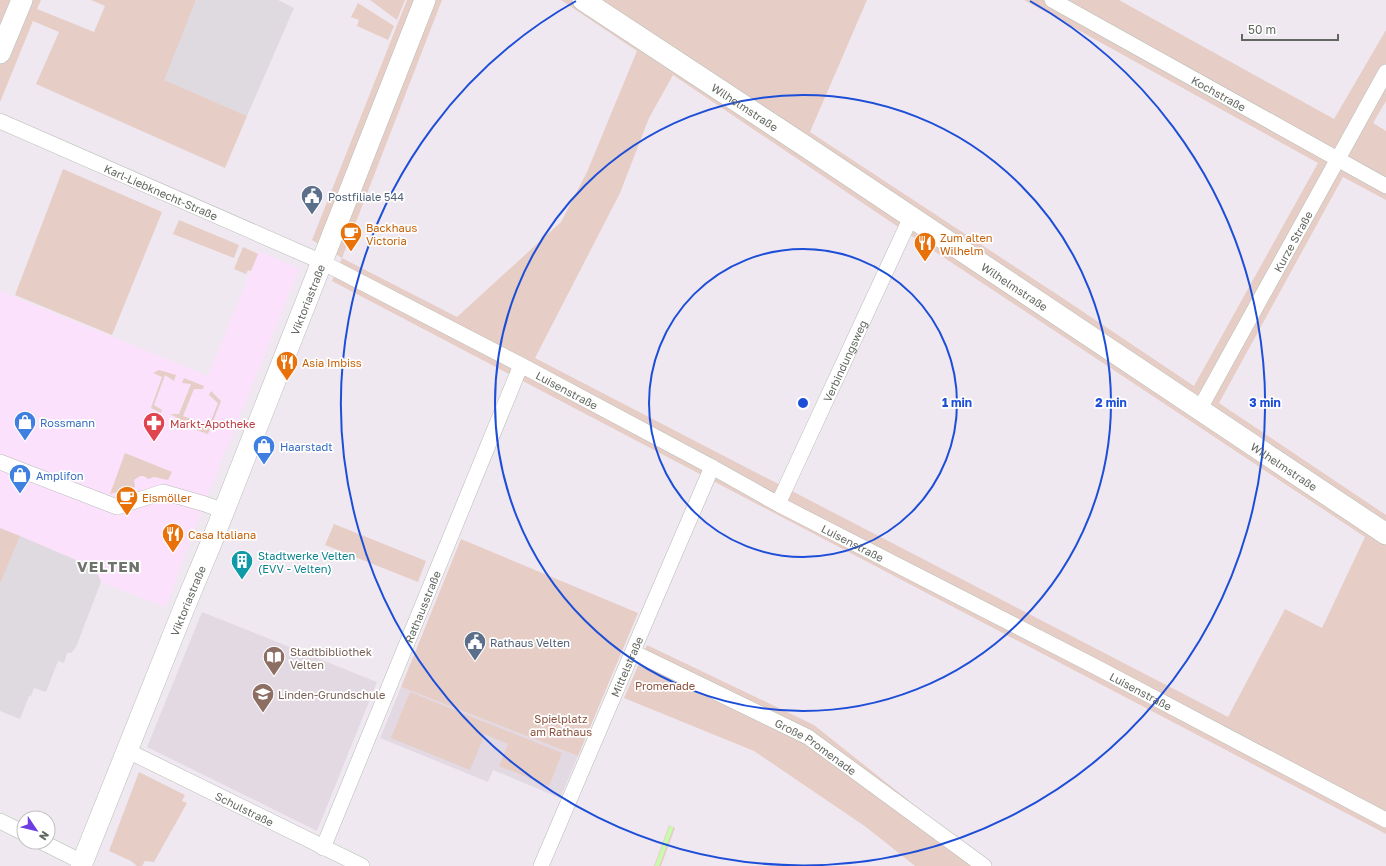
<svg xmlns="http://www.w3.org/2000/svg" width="1386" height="866" viewBox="0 0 1386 866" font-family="'Golos Text',sans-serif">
<rect width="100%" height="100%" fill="#f0e8f0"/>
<path fill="#fce1fd" d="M259,251L299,269L195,527L166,607L101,582L95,568L0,528V291L208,376Z"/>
<g fill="#dfdae0">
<path d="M196,0H278L294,8L247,116L163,80Z"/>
<path d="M20,536L95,568L101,582L76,647L71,653H67L64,663L58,661L46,692L34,688L31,696H29L20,719L0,711V584Z"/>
</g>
<g fill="#e3d9e3">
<path d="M202,612L377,682L317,831L147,747Z"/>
<path d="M401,687L578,756L560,798L493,770L488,782L380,738Z"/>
</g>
<g fill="#e6cdc6" fill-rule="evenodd">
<path d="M0,0H41L37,9L94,32L105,6L91,0H196L164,80L247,116L225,168L36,84L59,32L33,21L0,102Z"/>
<path d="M370,0H405L397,20Z"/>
<path d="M407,0H442L342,258L457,317L561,222L587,172L637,51L561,0H867L810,132L1061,297L1194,386L1318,163L1024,0H1119L1334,119L1386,30V101L1373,123L1386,131V200L1343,177L1219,403L1386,515V834L332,281L342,258L312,240ZM673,75L916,239L1365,537L1322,628L1285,609L1228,717L535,358L620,193L649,118Z"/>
<path d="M358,3L394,26L388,40L357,26L359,20L351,17Z"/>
<path d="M63,169L162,212L112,335L15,295Z"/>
<path d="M179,220L239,245L234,258L173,234Z"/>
<path d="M243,247L258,254L251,271L248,270L246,274L234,269Z"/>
<path d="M159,370L176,375L174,381L165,375L154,405L162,410L161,413L151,408L162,377L153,373Z"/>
<path d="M184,378L204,386L203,389H194L183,416L191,419L189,424L170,414H179L191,384L182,383Z"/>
<path d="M211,391L221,401L208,434L196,430L200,423L208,428L218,403L209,395Z"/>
<path d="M125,453L172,472L168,480L154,477L148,479L144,476H140L134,480L135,487L110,494Z"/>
<path d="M334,524L426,561L418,582L325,545Z"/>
<path d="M0,528L20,536L0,584Z"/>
<path d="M461,539L638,613L578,756L401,687Z"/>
<path d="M647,645L814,725L991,866H915L866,827L754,751L624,698Z"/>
<path d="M410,692L562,753L549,786L499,766L508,744L485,734L470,770L391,738Z"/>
<path d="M139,772L185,795L182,801L187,803L154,862L145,861L142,866H137L131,861L109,851Z"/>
<path d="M669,825L675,828L661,866H654Z"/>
</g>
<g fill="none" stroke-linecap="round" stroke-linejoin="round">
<path stroke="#c8fbae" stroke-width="4" d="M657,866L671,828"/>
<g stroke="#b6bcb5" stroke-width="16">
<g id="street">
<path id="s1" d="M1052,0L1386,186"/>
<path id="s2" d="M0,121L322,262L521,365L712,467L778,504L1096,667L1386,820"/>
<path id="s3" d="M1199,410L1386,72"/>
<path d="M0,462L117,507L163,492L205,504L224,511"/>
<path id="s4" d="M778,504L911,217"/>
<path id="s5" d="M633,652L808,737L984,866"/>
<path id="s6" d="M128,751L362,866"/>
<path d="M0,821L24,833"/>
<path d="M42,842L82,862"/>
<path id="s7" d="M323,848L521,365"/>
<path id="s8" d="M541,866C597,733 655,600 712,467"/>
</g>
</g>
<g stroke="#b8beb6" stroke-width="22">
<g id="secondary">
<path id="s9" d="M583,0L805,146L1386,534"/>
<path d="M0,53L22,0"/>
<path id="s10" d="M81,866L184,608L212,541L425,0"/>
</g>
</g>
<use href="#street" stroke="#fff" stroke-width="15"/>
<use href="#secondary" stroke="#fff" stroke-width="21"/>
</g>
<g fill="none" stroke="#1d4ed8" stroke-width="2">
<circle cx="803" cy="403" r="154"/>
<circle cx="803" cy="403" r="308"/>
<path d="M1030 1A462 462 0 1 1 576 1"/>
</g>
<defs>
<g id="civic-pin" transform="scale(1.15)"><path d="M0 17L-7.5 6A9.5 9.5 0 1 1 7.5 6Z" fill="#5c6f8a" stroke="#fff"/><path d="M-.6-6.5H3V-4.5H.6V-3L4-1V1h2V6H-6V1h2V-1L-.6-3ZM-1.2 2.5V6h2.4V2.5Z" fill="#fff"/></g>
<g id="cafe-pin" transform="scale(1.15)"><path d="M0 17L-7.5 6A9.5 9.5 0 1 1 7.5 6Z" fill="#e8710a" stroke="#fff"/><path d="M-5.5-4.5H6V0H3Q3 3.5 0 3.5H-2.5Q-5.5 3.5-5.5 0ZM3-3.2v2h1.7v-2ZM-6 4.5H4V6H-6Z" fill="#fff"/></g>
<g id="restaurant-pin" transform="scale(1.15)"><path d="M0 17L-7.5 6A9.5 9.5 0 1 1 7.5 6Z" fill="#e8710a" stroke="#fff"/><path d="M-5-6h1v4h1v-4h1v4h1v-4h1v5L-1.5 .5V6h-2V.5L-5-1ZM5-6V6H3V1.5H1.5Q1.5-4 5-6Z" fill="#fff"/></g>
<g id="shop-pin" transform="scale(1.15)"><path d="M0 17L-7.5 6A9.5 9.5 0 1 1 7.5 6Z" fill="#3f7fe0" stroke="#fff"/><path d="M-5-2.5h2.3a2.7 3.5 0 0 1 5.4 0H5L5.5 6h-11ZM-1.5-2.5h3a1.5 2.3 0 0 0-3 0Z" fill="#fff"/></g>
<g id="pharmacy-pin" transform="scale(1.15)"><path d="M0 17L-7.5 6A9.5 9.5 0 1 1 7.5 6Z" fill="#e0444e" stroke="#fff"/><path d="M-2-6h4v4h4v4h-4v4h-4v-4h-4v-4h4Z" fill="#fff"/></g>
<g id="building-pin" transform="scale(1.15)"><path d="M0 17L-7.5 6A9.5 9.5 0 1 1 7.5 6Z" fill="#0f9aa8" stroke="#fff"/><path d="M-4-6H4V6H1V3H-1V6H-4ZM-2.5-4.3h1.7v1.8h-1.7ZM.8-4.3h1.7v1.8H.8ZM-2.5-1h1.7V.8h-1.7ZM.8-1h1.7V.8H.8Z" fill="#fff"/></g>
<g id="library-pin" transform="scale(1.15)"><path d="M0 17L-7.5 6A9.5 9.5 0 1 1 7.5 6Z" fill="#8d6e63" stroke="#fff"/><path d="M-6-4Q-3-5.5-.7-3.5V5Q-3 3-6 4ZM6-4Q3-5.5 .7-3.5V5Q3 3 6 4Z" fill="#fff"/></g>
<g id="school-pin" transform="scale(1.15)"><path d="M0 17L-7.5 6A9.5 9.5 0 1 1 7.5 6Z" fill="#8d6e63" stroke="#fff"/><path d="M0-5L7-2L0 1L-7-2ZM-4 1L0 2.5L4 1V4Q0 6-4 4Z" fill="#fff"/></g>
</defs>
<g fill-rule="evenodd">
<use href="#civic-pin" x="312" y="196"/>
<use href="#cafe-pin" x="351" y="233"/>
<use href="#restaurant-pin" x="925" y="243"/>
<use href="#restaurant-pin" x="287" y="362"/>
<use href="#shop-pin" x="25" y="422"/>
<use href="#pharmacy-pin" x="154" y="423"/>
<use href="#shop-pin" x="264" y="446"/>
<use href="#shop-pin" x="20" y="475"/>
<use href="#cafe-pin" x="127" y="497"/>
<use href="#restaurant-pin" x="173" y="534"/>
<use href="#building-pin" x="242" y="561"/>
<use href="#civic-pin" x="475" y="642"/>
<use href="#library-pin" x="274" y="657"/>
<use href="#school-pin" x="263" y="694"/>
</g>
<g text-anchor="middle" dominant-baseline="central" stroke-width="3.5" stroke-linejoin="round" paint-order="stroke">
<g font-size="11" fill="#61675f" stroke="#fff">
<text stroke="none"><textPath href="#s1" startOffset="191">Kochstraße</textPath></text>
<text stroke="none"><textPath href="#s9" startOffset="194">Wilhelmstraße</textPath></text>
<text stroke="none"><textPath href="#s2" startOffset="176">Karl-Liebknecht-Straße</textPath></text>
<text stroke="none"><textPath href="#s3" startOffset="193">Kurze Straße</textPath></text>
<text stroke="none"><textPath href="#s9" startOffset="518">Wilhelmstraße</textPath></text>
<text stroke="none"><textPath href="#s10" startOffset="610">Viktoriastraße</textPath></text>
<text stroke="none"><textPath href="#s4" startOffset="158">Verbindungsweg</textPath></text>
<text stroke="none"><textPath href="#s2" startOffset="628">Luisenstraße</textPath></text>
<text stroke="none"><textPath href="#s9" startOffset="842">Wilhelmstraße</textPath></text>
<text stroke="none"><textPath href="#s2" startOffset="952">Luisenstraße</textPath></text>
<text stroke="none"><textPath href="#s10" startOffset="286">Viktoriastraße</textPath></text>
<text stroke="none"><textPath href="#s7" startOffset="261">Rathausstraße</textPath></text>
<text stroke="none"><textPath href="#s8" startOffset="217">Mittelstraße</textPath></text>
<text stroke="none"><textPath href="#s2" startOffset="1276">Luisenstraße</textPath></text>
<text stroke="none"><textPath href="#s5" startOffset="206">Große Promenade</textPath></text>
<text stroke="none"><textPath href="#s6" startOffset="130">Schulstraße</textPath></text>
</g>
<g font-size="11" fill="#4e5e75" stroke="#fff" text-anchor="start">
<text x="328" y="196">Postfiliale 544</text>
<text x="490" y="642">Rathaus Velten</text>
</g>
<g font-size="11" fill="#c56008" stroke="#fff" text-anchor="start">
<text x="366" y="227">Backhaus<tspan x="366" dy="13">Victoria</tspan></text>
<text x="940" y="237">Zum alten<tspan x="940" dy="13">Wilhelm</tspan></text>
<text x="302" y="362">Asia Imbiss</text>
<text x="142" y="497">Eismöller</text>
<text x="188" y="534">Casa Italiana</text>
</g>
<g font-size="11" fill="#366cbe" stroke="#fff" text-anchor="start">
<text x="40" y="422">Rossmann</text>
<text x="280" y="446">Haarstadt</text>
<text x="36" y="475">Amplifon</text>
</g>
<g font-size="11" fill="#be3a42" stroke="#fff" text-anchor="start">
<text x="170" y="423">Markt-Apotheke</text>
</g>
<g font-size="11" fill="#0d838f" stroke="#fff" text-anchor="start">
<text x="258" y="555">Stadtwerke Velten<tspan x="258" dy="13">(EVV - Velten)</tspan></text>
</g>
<g font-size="11" fill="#785e54" stroke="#fff" text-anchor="start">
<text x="290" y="651">Stadtbibliothek<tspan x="290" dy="13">Velten</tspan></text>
<text x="278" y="694">Linden-Grundschule</text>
</g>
<g font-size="11" fill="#8a503c" stroke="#fff">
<text x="665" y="685">Promenade</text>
<text x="561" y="718">Spielplatz<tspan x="561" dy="13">am Rathaus</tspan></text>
</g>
<g font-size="15" font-weight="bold" letter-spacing="1" fill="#6e746b" stroke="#fff">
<text x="109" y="566">VELTEN</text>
</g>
</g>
<circle cx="803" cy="403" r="6" fill="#1d4ed8" stroke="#fff" stroke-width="2"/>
<g font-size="12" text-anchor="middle" font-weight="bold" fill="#1d4ed8" stroke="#fff" stroke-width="3.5" stroke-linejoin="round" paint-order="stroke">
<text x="957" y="407">1 min</text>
<text x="1111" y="407">2 min</text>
<text x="1265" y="407">3 min</text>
</g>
<g transform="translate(36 830) rotate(125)"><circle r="19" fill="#ffffff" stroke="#c0c2bf"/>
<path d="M0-3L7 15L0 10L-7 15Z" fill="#6e3de2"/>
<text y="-6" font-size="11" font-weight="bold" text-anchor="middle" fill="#61675f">N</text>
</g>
<path d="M1242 34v6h96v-6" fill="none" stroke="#61675f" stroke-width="2"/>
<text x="1248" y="34" font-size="12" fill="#61675f" stroke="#ffffff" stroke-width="3" paint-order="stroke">50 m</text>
</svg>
